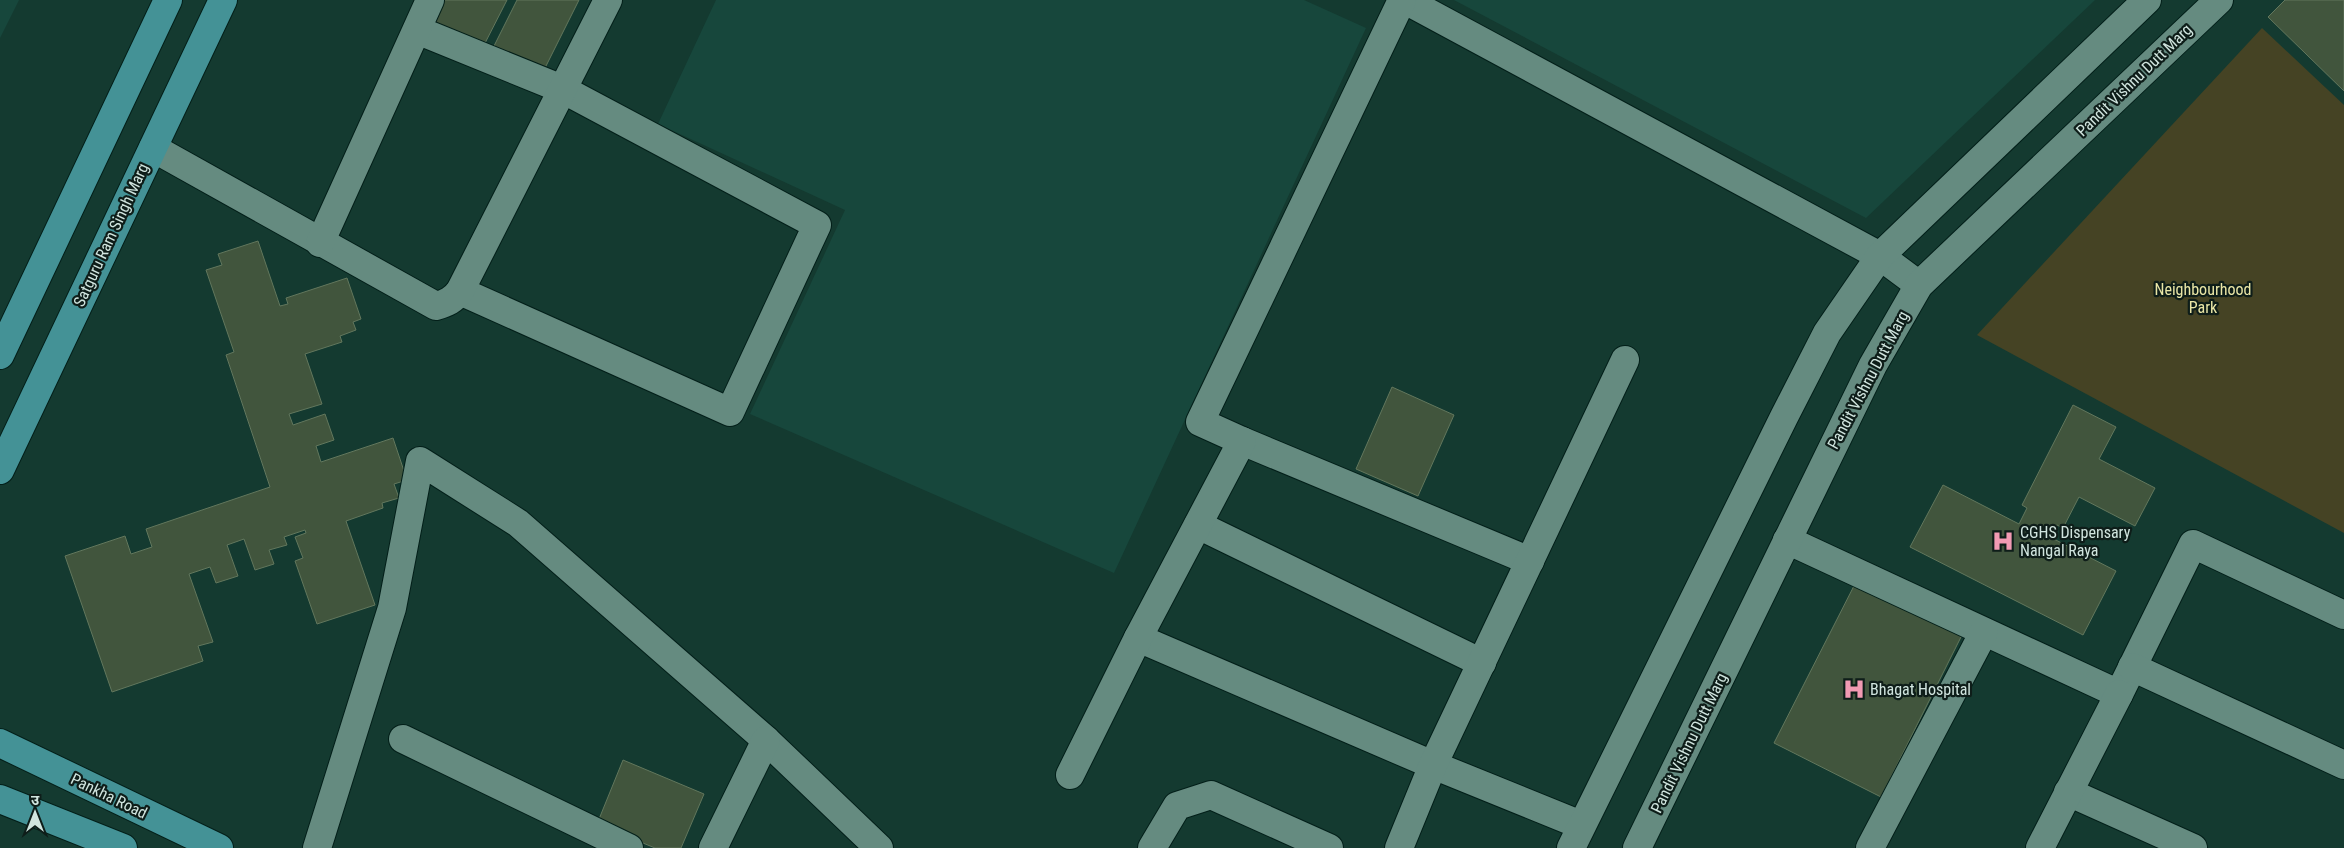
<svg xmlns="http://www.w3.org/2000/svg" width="2344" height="848" viewBox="0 0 2344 848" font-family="'Roboto Condensed','Noto Sans Devanagari',sans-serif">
<rect width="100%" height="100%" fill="#143a30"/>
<g fill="#17473c">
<path d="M0,0H19L0,38Z"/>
<path d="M716,0H1304L1366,28L1114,573L750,414L845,210L658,124Z"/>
<path d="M1454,0H2095L1866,218Z"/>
</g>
<path fill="#454324" d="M2262,28L2344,105V533L1977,335Z"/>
<g fill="#41553d" stroke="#62775d">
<path d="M442,0H507L482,49L431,23Z"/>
<path d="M517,0H579L542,74L492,50Z"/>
<path d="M2285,0H2344V91L2268,17Z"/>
<path d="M258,241L280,306L288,304L286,298L347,278L361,319L353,322L356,330L340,336L342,342L305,354L322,404L289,414L293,425L325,414L334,440L316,446L321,462L393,438L407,480L394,484L399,498L382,503L383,508L346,521L375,605L317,624L295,561L303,558L295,537L306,533L305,530L284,537L287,545L269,550L274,564L255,570L244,539L227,545L238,576L216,583L210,567L189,574L213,642L198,646L203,661L112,692L65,556L125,536L131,554L152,547L146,529L270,487L226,355L234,352L206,270L222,265L218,254Z"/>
<path d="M1392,387L1454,415L1418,496L1356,469Z"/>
<path d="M2073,405L2116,427L2099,459L2155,488L2135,526L2079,497L2063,528L2057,525L2050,537L2116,571L2083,635L1910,547L1943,485L2019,524L2027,508L2022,505Z"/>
<path d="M1858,578L1964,631L1881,797L1774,743Z"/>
<path d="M623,760L704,794L681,848H655L597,824Z"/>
</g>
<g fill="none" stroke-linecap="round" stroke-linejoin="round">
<g stroke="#031f19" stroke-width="30">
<g id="minor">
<path d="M1405,0L1880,256L1919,285"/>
<path d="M417,30L562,89L817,225L730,412L460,291"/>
<path d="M153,148L436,306C447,303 453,300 460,291L608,0"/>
<path d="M320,243L430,0"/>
<path d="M1242,441L1530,561"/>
<path d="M1198,525L1482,663"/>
<path d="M1787,540L2119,694L2193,544L2344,615"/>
<path d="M1138,638L1433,765L1581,825"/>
<path d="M2132,667L2344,765"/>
<path d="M403,739L629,848"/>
<path d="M1070,775L1138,638L1242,441L1200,422L1402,0"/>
<path d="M2068,792L2193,848"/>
<path d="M317,848L392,608L420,461L518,523L766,740L879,848"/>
<path d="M713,848L766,740"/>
<path d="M1152,848L1177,806L1211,795L1329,848"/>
<path d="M1399,848L1433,765L1625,360"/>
<path d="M1571,848L1784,417L1827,333L1880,256L2147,0"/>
<path d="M1637,848L1873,365L1919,285L2219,0"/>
<path d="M1870,848L1984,632"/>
<path d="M2040,848L2119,694"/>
</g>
</g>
<g stroke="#031f19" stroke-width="30">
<g id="major">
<path d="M0,355L168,0"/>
<path d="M0,470L223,0"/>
<path d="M0,743L219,848"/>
<path d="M0,799L123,848"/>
</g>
</g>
<use href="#minor" stroke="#658b80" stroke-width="28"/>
<use href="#major" stroke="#449296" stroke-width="28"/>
</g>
<defs>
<g id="hospital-bare" transform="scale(1.725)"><path d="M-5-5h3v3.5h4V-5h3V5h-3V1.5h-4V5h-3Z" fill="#f19ab3" stroke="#0e1d19" stroke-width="2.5" paint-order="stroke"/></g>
</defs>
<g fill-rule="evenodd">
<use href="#hospital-bare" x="2003" y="541"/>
<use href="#hospital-bare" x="1854" y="689"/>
</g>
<g text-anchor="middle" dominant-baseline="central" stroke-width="4.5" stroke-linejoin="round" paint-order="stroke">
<g font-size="16" fill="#d1e5df" stroke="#0e1d19">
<text transform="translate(2134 80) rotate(-44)">Pandit Vishnu Dutt Marg</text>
<text transform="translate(111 235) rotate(-65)">Satguru Ram Singh Marg</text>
<text transform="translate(1868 380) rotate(-62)">Pandit Vishnu Dutt Marg</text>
<text transform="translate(1689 743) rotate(-64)">Pandit Vishnu Dutt Marg</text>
<text transform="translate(109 796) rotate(26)">Pankha Road</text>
</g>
<g font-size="16" fill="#eae6a6" stroke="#0e1d19">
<text x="2203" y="289">Neighbourhood<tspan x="2203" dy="18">Park</tspan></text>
</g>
<g font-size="16" fill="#d1e5df" stroke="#0e1d19" text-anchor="start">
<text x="2020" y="532">CGHS Dispensary<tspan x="2020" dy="18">Nangal Raya</tspan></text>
<text x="1870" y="689">Bhagat Hospital</text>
</g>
</g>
<g transform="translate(35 813)" stroke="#0e1d19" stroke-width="4" paint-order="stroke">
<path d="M0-4L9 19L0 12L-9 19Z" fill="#d1e5df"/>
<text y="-8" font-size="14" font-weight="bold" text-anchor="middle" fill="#d1e5df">उ</text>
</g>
</svg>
